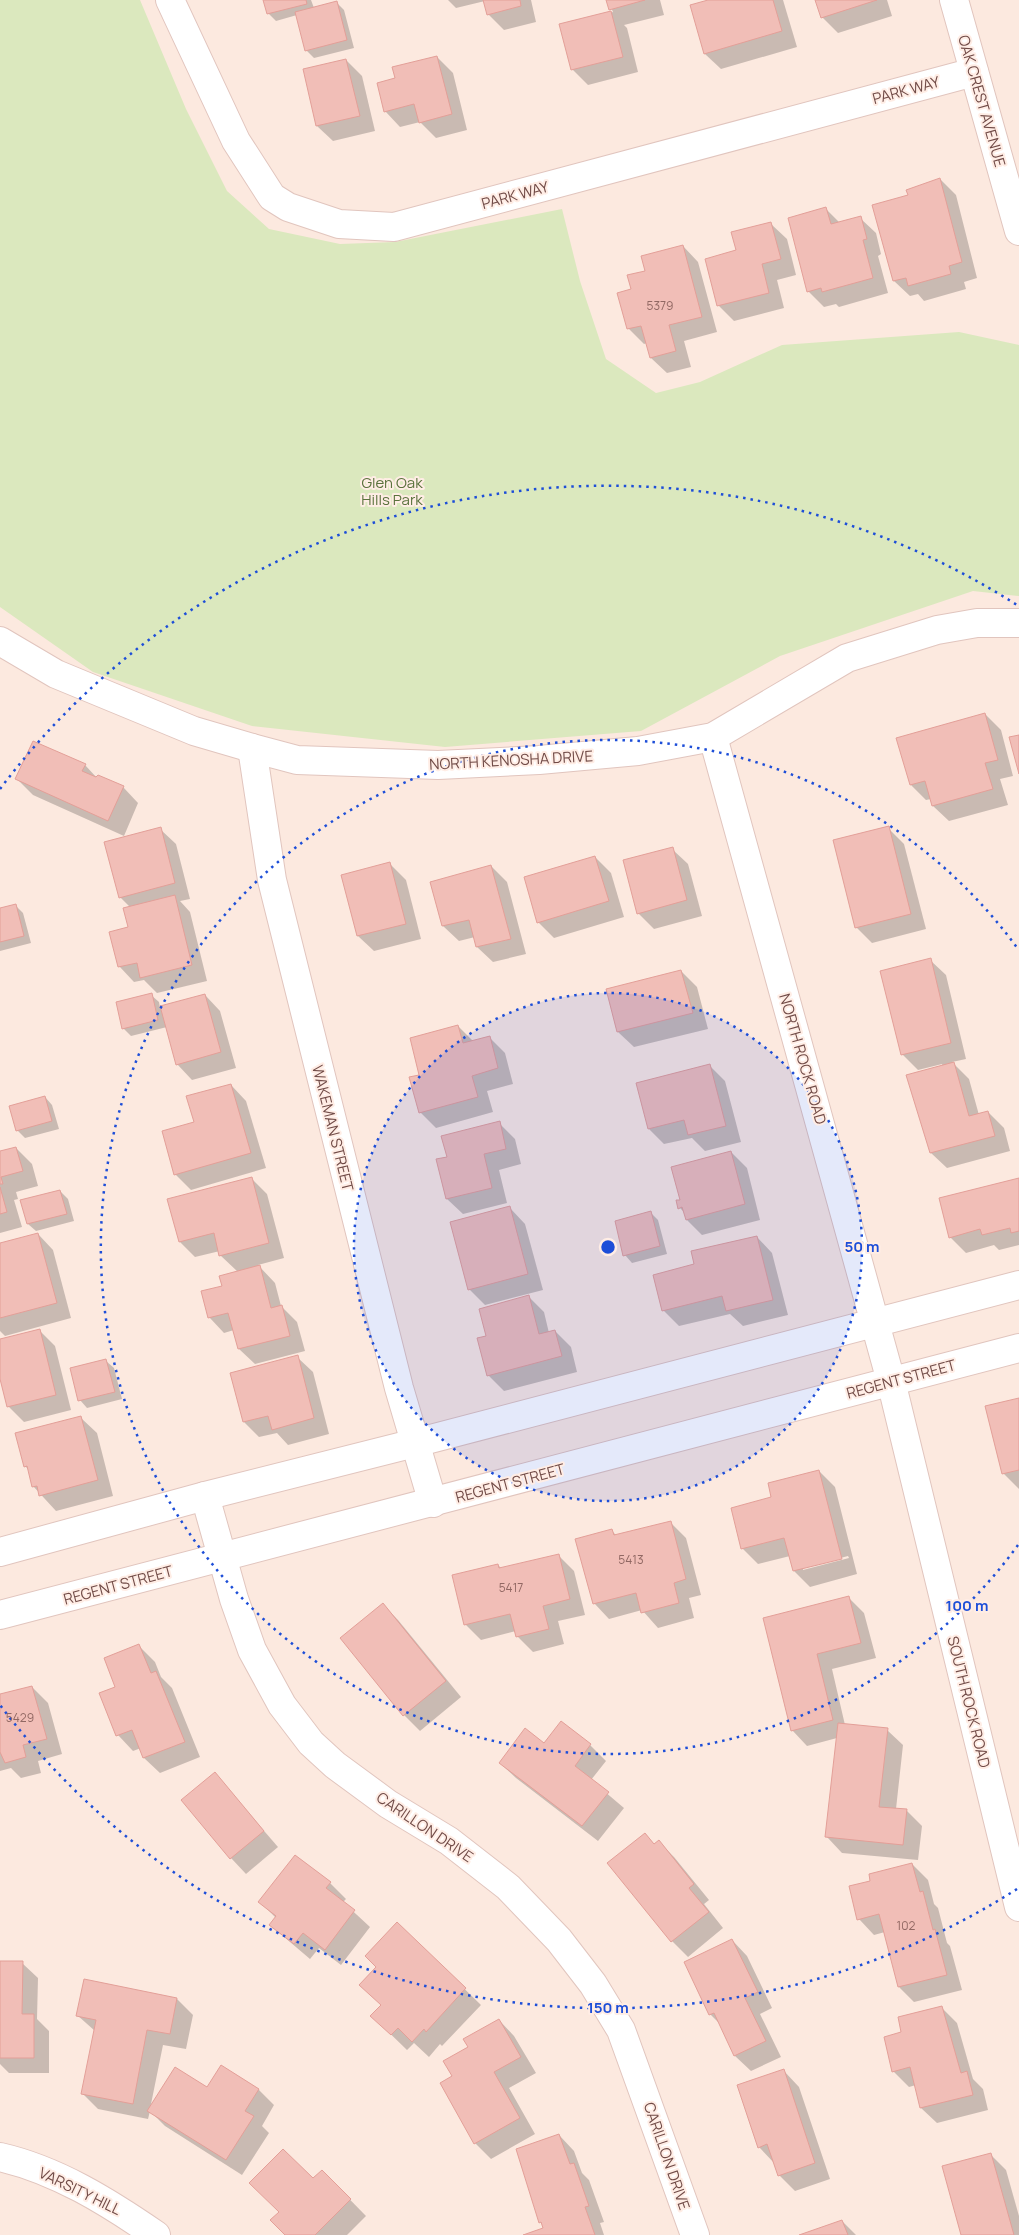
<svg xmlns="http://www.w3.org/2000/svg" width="1019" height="2235" viewBox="0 0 1019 2235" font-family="Manrope,sans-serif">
<rect width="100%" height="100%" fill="#fce9df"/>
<path fill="#dbe8be" d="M0,0H140L186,109L227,191L269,229L340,244L395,242L562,209L580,281L606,359L656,393L700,382L782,345L959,332L1019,345V596L973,591L780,656L641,731L445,747L252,726L93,672L0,607Z"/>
<g fill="#0003" fill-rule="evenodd">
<path d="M265,0H311L314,8L336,2L344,10L354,48L314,58L306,50L297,15L276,21L268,13Z"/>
<path d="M448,0H531L536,22L504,30L488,14L485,1L456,8Z"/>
<path d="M608,0H660L664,15L624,25L627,28L638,72L588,85L572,69L561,25L613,12Z"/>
<path d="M712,0H783L797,47L721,69L705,54L692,6Z"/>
<path d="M816,0H887L892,16L838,33L822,17Z"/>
<path d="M437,57L453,73L467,130L436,138L420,122L400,127L385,111L396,79Z"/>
<path d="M346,60L362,76L375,131L333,141L317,126Z"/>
<path d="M940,179L956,195L977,278L964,282L966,289L924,301L918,294L910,296L894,281L909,196Z"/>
<path d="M826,209L840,223L860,218L876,233L881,254L878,256L888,293L839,307L836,304L824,307L808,291Z"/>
<path d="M771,224L787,239L796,275L777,280L784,308L734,321L718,305L737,251Z"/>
<path d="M683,246L698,262L717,332L684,341L691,367L667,373L651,358L647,343L644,344L628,328L632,290L647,272Z"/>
<path d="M985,714L1001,730L1013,776L1000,779L1008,805L949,821L933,806L931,799L926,800L911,785Z"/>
<path d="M85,765L97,778L123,787L138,803L124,836L33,795L17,779Z"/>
<path d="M888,828L904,844L926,929L872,943L856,927Z"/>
<path d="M160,829L176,844L190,899L180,901L190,912L207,981L157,993L144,980L134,982L119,966L129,928L130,907L120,897Z"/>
<path d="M672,849L688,864L702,916L654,929L638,913Z"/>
<path d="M595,857L611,873L624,917L554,938L538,922Z"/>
<path d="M390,864L406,880L421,939L374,951L358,936L343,876Z"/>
<path d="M491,866L507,882L526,954L493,962L477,947L475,937L459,941L443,926Z"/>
<path d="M16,906L23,913L31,943L0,951V909Z"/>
<path d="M930,960L946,975L966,1059L952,1062L969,1079L979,1115L988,1112L1004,1128L1010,1151L947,1168L931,1153L907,1076L943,1067L942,1064L918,1070L902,1054Z"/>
<path d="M681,971L697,987L708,1029L634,1047L618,1032L607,990Z"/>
<path d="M151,995L159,1002L160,1008L205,995L220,1011L236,1068L192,1080L177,1064L167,1027L131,1036L123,1028Z"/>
<path d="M458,1026L473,1041L489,1037L505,1053L513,1084L487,1091L493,1112L436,1128L420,1112L421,1076Z"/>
<path d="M710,1066L725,1081L741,1142L705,1151L692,1138L664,1144L649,1129Z"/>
<path d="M231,1085L246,1101L266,1168L191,1190L175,1174L195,1123Z"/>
<path d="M45,1097L52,1105L59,1129L25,1138L17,1130Z"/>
<path d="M499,1123L515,1139L521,1164L499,1170L507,1203L463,1214L447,1199L448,1158Z"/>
<path d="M16,1148L32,1164L38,1186L16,1192L18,1199L14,1200L22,1227L0,1233V1152Z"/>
<path d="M731,1152L747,1168L760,1220L702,1235L687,1220L685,1213L680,1208Z"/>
<path d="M252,1179L267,1194L284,1258L258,1265L275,1283L281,1306L297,1322L305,1351L255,1364L239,1349L234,1330L224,1333L209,1317L223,1287L238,1272L220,1255V1251L195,1257L180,1242Z"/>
<path d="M1019,1179V1245L999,1250L994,1245L966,1253L950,1237Z"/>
<path d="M60,1191L68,1199L74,1221L36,1231L28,1224Z"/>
<path d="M510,1208L525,1224L543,1290L485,1305L469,1289Z"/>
<path d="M651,1213L658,1220L667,1254L632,1263L625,1255Z"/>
<path d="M38,1234L53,1250L71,1318L5,1336L0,1331V1244Z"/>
<path d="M757,1237L772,1253L788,1315L743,1326L730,1314L679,1326L663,1310L696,1265Z"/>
<path d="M529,1297L544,1312L549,1333L555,1331L571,1347L577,1372L504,1391L488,1375V1337Z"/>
<path d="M39,1330L55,1346L71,1410L24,1422L8,1406L0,1374V1341Z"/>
<path d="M297,1357L313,1372L329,1434L288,1445L277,1433L259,1437L244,1422Z"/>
<path d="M106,1361L114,1368L122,1399L87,1408L80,1400Z"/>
<path d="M1019,1399V1489L1003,1473Z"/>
<path d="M81,1418L97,1433L113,1496L56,1511L33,1486L29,1470L25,1466Z"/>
<path d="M819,1471L835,1487L857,1574L810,1587L794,1571L790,1556L758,1564L742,1548L773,1498ZM848,1556L849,1558L803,1570V1568Z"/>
<path d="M670,1522L686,1538L701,1595L689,1598L694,1618L658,1628L642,1610L609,1619L594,1603L612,1531L617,1536Z"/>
<path d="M558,1555L574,1571L585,1615L558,1621L564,1644L533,1652L517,1636L516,1631L481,1640L465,1624L498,1565L502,1569Z"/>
<path d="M849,1598L864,1613L876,1658L832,1669L845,1725L887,1730L903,1745L896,1809L906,1810L922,1826L918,1860L842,1853L827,1837L837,1738L807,1746L792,1730L765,1619Z"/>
<path d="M383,1605L398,1620L461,1697L420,1731L404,1715L342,1638Z"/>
<path d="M139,1646L155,1662L161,1677L172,1688L200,1757L160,1773L144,1758L141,1748L133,1751L118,1735L116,1687Z"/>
<path d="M32,1687L48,1703L62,1754L38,1761L41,1773L21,1778L11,1768L0,1771V1696Z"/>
<path d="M561,1723L590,1745L606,1761L591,1780L624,1808L598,1841L516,1778L500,1763L544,1744Z"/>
<path d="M215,1774L278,1847L246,1874L231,1858Z"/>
<path d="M644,1834L655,1845L659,1842L674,1857L709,1900L704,1904L723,1928L688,1957L672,1941Z"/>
<path d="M296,1856L330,1883L346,1899L343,1902L370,1927L341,1965L319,1948L310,1959L270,1925L276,1918L260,1902Z"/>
<path d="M912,1864L928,1880L934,1904L938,1908L947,1943L950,1946L962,1990L914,2002L899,1987L885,1932L874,1935L859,1919L872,1882Z"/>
<path d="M397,1923L481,2005L442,2046L440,2044L429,2057L414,2043L407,2050L372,2016L382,2006L377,1967Z"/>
<path d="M732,1940L747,1956L772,2008L760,2014L781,2057L751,2071L735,2056L721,2025L710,2014Z"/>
<path d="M0,1962L22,1963L38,1978L37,2019L49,2031V2073H9L0,2064Z"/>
<path d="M84,1981L177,1999L193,2015L186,2049L163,2045L150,2109L207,2089L221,2067L259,2090L274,2105L262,2126L269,2133L242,2175L165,2126L150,2111L148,2119L98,2109L82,2093L95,2031L77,2015Z"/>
<path d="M942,2008L957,2023L973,2079L983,2089L988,2110L937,2123L921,2108L916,2085L909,2087L893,2071L903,2033Z"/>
<path d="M499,2020L514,2036L536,2073L509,2088L535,2134L491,2159L475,2143L453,2077L469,2047Z"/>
<path d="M784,2071L799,2087L830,2179L795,2191L779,2175L775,2164L759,2147Z"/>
<path d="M559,2135L574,2151L582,2173L589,2180L604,2222L600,2223L604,2235H527L545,2228L540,2222Z"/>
<path d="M991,2155L1006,2170L1019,2216V2235H963Z"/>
<path d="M322,2171L366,2216L347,2235H287Z"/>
<path d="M842,2221L856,2235H802Z"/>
</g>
<g fill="#f1beb7" stroke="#e39f98">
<path d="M263,0H306L307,4L267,14Z"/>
<path d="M483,0H520L521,6L487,15Z"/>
<path d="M606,0H645L609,10Z"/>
<path d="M708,0H773L782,31L704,54L690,5Z"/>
<path d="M815,0H877L821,18Z"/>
<path d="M337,1L347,40L305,51L295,12Z"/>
<path d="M611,11L623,57L571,70L559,24Z"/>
<path d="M437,56L452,114L419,123L414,104L384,112L377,83L395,78L392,67Z"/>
<path d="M346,59L360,116L316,126L303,69Z"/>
<path d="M940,178L962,262L949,266L951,274L908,286L906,278L893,281L872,205L908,195L906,190Z"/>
<path d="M826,207L831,224L861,216L867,239L863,240L873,278L822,292L821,288L807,292L788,218Z"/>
<path d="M771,222L781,259L762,264L769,293L717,306L705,259L736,250L731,232Z"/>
<path d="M683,245L702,317L669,325L676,351L650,358L641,326L627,329L617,293L631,289L627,275L645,271L641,256Z"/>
<path d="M985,713L998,760L985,763L993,789L932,806L925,781L910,785L896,738Z"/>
<path d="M1019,735V774L1009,737Z"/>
<path d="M33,741L86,764L82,771L96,777L98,775L124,786L108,821L15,779Z"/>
<path d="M889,826L911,914L855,928L833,840Z"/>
<path d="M161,827L175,883L119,898L104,842Z"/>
<path d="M673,847L687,900L637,914L623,860Z"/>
<path d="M595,856L609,901L537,923L524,877Z"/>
<path d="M390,862L406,924L357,936L341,875Z"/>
<path d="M491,865L511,939L476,947L469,920L442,926L430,882Z"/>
<path d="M175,895L192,965L140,978L137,963L118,967L109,932L128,927L123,908Z"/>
<path d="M16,904L24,936L0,942V908Z"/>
<path d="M931,958L951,1043L901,1055L880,971Z"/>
<path d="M681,970L693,1013L617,1032L606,989Z"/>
<path d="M152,993L158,1020L122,1029L116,1002Z"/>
<path d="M205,994L221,1052L176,1065L160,1006Z"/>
<path d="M458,1025L463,1043L490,1036L498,1068L472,1076L478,1097L419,1113L409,1077L419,1075L410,1038Z"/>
<path d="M954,1062L969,1116L988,1111L995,1136L930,1153L906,1075Z"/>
<path d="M710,1064L726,1126L688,1135L684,1120L648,1129L636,1083Z"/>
<path d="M231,1084L251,1153L174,1175L162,1131L194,1122L186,1096Z"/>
<path d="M45,1096L52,1121L16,1131L9,1106Z"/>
<path d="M500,1121L506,1149L484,1154L492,1188L446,1199L436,1159L447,1157L441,1136Z"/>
<path d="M16,1147L23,1171L1,1177L3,1184H0V1151Z"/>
<path d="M731,1151L745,1204L686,1220L682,1207L678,1209L676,1200H680L671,1167Z"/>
<path d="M252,1177L269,1243L219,1256L214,1233L179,1242L167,1199Z"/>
<path d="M1019,1178V1231L1011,1233L1010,1228L982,1235L980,1229L949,1238L939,1198Z"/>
<path d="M0,1187L7,1212L0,1214Z"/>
<path d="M60,1190L67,1214L27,1224L20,1200Z"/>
<path d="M510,1206L528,1274L468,1290L450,1222Z"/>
<path d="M651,1211L660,1246L623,1256L615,1221Z"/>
<path d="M38,1233L57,1303L0,1318V1243Z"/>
<path d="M757,1236L773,1300L726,1311L722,1296L662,1311L653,1275L694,1264L691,1251Z"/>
<path d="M260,1265L271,1308L282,1305L290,1336L238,1349L228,1313L208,1318L201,1291L222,1286L219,1276Z"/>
<path d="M529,1295L539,1334L555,1330L562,1356L487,1376L477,1338L486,1336L479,1309Z"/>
<path d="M40,1329L56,1395L7,1407L0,1379V1339Z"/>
<path d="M298,1355L314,1418L272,1430L268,1416L243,1422L230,1373Z"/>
<path d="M106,1359L115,1392L78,1401L70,1368Z"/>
<path d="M1019,1398V1470L1002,1474L985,1406Z"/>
<path d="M81,1416L98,1480L39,1496L37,1486L32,1487L27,1466L24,1467L15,1433Z"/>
<path d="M819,1470L842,1559L793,1571L784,1538L741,1549L731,1508L771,1497L768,1483Z"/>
<path d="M671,1521L686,1579L674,1583L679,1603L641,1613L636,1593L593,1604L575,1539L612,1529L614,1535Z"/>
<path d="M559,1554L570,1599L543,1606L549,1629L516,1637L510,1614L464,1625L452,1575L498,1564L499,1568Z"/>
<path d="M849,1596L861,1643L817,1654L833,1720L791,1731L763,1618Z"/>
<path d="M383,1603L446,1681L403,1716L340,1638Z"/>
<path d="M139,1644L151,1673L156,1671L185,1742L143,1758L132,1730L116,1736L99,1693L115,1687L104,1658Z"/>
<path d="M32,1686L47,1739L23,1745L26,1757L5,1763L0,1752V1694Z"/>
<path d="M561,1721L591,1744L575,1766L609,1792L582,1826L499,1763L525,1728L544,1743Z"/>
<path d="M838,1723L888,1728L879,1807L907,1809L903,1845L825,1837Z"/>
<path d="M215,1772L264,1831L230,1859L181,1800Z"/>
<path d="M645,1833L654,1844L659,1840L694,1884L689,1888L709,1912L671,1942L607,1863Z"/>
<path d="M295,1855L331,1882L326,1888L355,1910L325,1950L303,1933L294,1944L269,1925L276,1916L258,1902Z"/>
<path d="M912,1863L920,1892L923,1891L933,1930L935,1929L947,1975L898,1987L879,1914L857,1920L849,1886L870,1881L869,1874Z"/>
<path d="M397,1922L466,1988L426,2032L424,2029L412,2042L398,2028L391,2035L370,2016L381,2005L359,1985L376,1967L365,1956Z"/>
<path d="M732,1939L758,1992L745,1998L766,2041L734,2056L714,2013L709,2015L684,1962Z"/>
<path d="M0,1961H23L22,2014H34V2058H0Z"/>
<path d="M84,1979L177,1998L170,2034L147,2030L133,2104L81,2094L96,2020L76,2016Z"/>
<path d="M942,2006L961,2073L967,2071L973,2095L920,2108L910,2067L892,2072L884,2037L901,2032L898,2017Z"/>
<path d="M499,2019L521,2057L494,2072L520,2118L474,2144L440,2083L452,2076L443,2061L468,2047L463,2039Z"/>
<path d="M221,2065L259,2089L245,2111L254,2116L226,2160L147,2111L175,2067L207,2087Z"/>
<path d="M784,2069L815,2163L778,2176L767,2144L758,2148L737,2085Z"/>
<path d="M559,2134L570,2164L574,2163L589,2206L585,2207L595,2235H523L543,2228L541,2222L539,2223L516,2149Z"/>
<path d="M283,2149L313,2178L322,2170L351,2199L315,2235H285L270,2220L279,2212L249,2183Z"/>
<path d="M991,2153L1014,2235H961L942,2166Z"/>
<path d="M842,2220L848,2235H799Z"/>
</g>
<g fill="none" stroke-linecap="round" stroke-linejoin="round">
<g stroke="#e1c5be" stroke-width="30">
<g id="minor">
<path d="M170,0L236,141L272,197L288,207L339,224L394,227L974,72"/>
<path d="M954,0L1019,231"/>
<path d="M0,641L56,674L194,731L252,748L297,760L438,765L539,760L638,751L713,737L847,658L937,630L977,623H1019"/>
<path d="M713,737L891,1381L1019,1907"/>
<path d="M252,748L272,880L399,1388L433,1503"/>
<path d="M205,1496L234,1599L252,1650L282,1705L311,1743L335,1765L388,1804L449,1841L508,1887L559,1940L593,1984L621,2030L695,2235"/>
<path d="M0,1552L205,1496L415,1443L1019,1285"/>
<path d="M0,1615L1019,1348"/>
<path d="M0,2157C57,2170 108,2202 156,2235"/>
</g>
</g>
<use href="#minor" stroke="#fff" stroke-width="28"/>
</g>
<circle cx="608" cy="1247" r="254" fill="#1d4ed8" fill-opacity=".12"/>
<g fill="none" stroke="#1d4ed8" stroke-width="2.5" stroke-dasharray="2.5 5">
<circle cx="608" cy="1247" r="254"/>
<path d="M1018 1545A507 507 0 1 1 1018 949"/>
<path d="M1017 1889A761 761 0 0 1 0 1705M0 789A761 761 0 0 1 1017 605"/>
</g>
<g text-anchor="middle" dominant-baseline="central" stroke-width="4" stroke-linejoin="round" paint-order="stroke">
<g font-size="12" fill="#916863">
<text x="660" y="305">5379</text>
<text x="631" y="1559">5413</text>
<text x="511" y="1587">5417</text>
<text x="20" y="1717">5429</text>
<text x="906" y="1925">102</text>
</g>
<g font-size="15" fill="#714b47" stroke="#ffede5">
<text transform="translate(906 90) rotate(-15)">PARK WAY</text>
<text transform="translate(982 101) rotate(74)">OAK CREST AVENUE</text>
<text transform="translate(515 195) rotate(-15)">PARK WAY</text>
<text transform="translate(511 760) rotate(-3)">NORTH KENOSHA DRIVE</text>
<text transform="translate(803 1059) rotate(74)">NORTH ROCK ROAD</text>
<text transform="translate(333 1128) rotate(76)">WAKEMAN STREET</text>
<text transform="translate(901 1379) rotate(-15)">REGENT STREET</text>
<text transform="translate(510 1483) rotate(-15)">REGENT STREET</text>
<text transform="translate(118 1585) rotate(-15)">REGENT STREET</text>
<text transform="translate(969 1702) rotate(76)">SOUTH ROCK ROAD</text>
<text transform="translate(425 1827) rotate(34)">CARILLON DRIVE</text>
<text transform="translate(667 2156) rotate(71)">CARILLON DRIVE</text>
<text transform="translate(80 2191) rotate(26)">VARSITY HILL</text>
</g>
<g font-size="15" fill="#5b723d" stroke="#ffede5">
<text x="392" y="482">Glen Oak<tspan x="392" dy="17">Hills Park</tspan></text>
</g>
</g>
<circle cx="608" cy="1247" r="8" fill="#1d4ed8" stroke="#ffede5" stroke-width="2.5"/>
<g font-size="15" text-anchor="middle" font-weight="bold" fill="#1d4ed8" stroke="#ffede5" stroke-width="4" stroke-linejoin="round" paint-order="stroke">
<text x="862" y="1252">50 m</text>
<text x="967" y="1611">100 m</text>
<text x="608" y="2013">150 m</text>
</g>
</svg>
